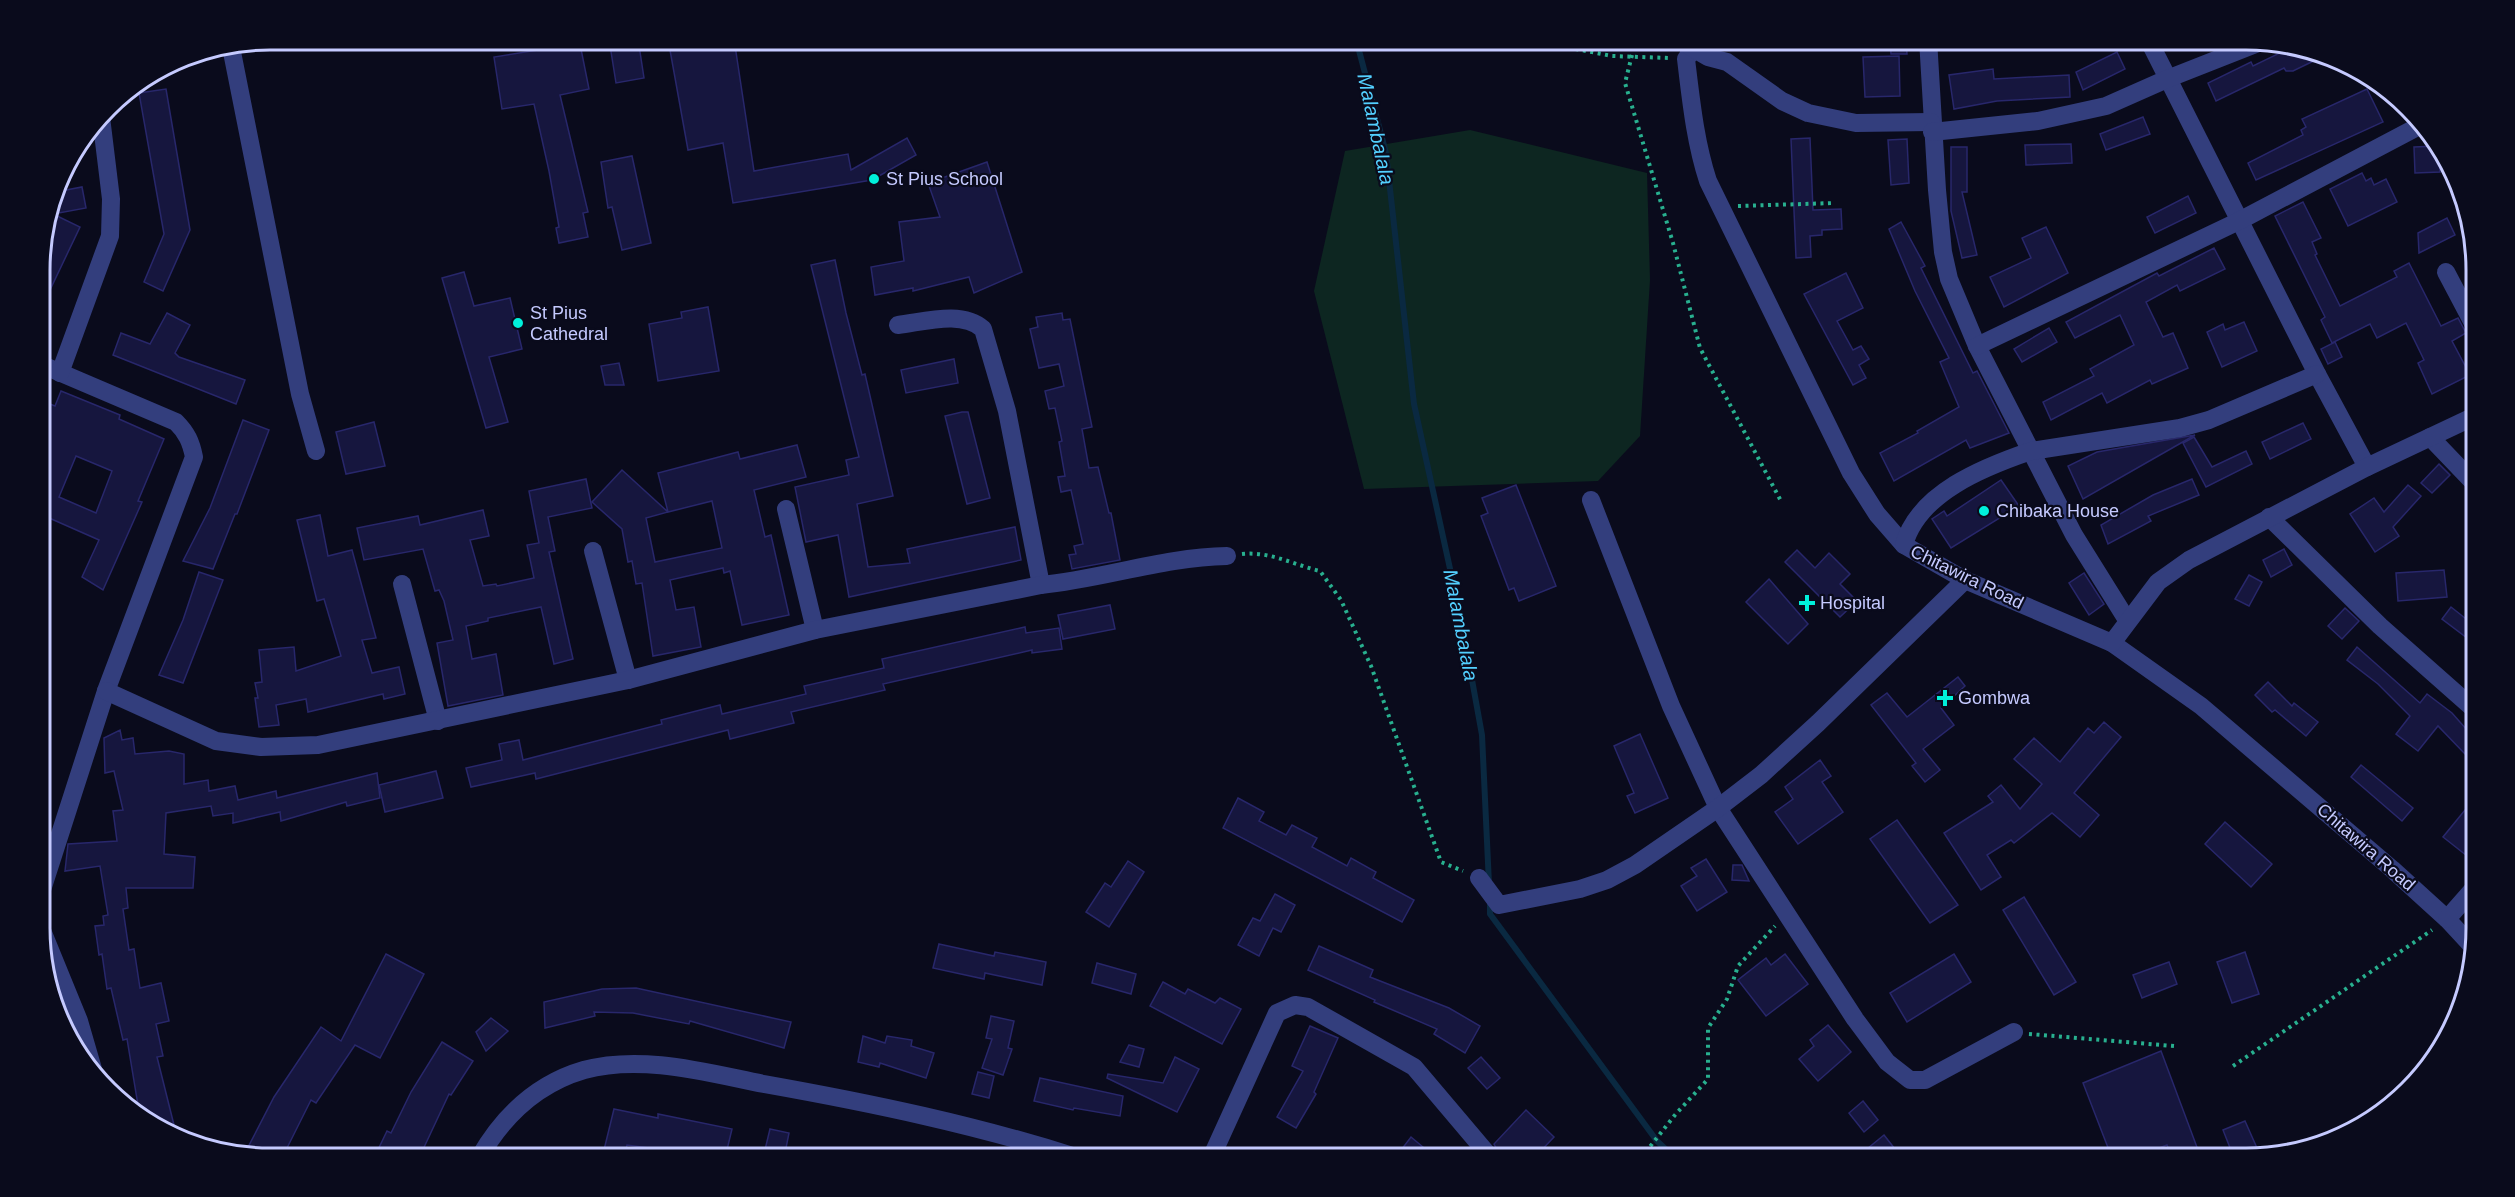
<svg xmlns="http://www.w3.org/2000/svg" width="2515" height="1197" viewBox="0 0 2515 1197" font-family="Arial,sans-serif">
<rect width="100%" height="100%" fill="#0a0b1c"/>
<path fill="#0d2621" d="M1470,130L1647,173L1650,280L1640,436L1598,481L1364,489L1314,291L1345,151Z"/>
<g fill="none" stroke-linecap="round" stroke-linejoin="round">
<g stroke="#0a2941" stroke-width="6">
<path d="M1356,39L1386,153L1414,404L1461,619L1482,735L1489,884"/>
<path d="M1490,900V914L1657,1141L1675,1158"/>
</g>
</g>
<g fill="#16163e" stroke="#28276b" stroke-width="1.5" fill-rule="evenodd">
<path d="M579,39L589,89L560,95L588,212L583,213L588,237L559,243L556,228L559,227L549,171L534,104L502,109L494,57L551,48L550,45Z"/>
<path d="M609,39H638L644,78L616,83Z"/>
<path d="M668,39H734L754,171L848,154L851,170L907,138L916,155L872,180L733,203L723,143L688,150Z"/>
<path d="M1890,39H1906L1907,54H1891Z"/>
<path d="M2290,48L2326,55L2293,71H2286L2284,68L2216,101L2208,83L2251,62L2253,66Z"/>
<path d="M2117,52L2125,69L2083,90L2076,72Z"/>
<path d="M1899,56L1900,96L1865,97L1863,57Z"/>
<path d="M1993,69L1994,79L2069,75L2070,97L1997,101L1954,109L1949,75Z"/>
<path d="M166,89L190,230L163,291L144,282L164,234L139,93Z"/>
<path d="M2367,89L2383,122L2256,180L2248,163L2303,135L2301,130L2306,127L2302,119Z"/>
<path d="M2143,117L2150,134L2106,150L2100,134Z"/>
<path d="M1810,138L1813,210L1841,209L1842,229L1822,230V235L1810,236L1811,257L1796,258L1791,139Z"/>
<path d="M1907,139L1909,183L1891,185L1888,140Z"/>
<path d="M2071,144L2072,163L2026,165L2025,145Z"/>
<path d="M2438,146L2440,172L2415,173L2414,147Z"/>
<path d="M1951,147H1967V192H1962L1977,255L1962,258L1951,211Z"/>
<path d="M632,156L651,243L622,250L612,207L608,208L601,162Z"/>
<path d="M987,162L1022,272L974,293L969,277L913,291V288L875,295L871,267L904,261L899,222L940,217L928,183Z"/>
<path d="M2362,173L2366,181L2371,178L2374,185L2386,179L2397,202L2348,226L2330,189Z"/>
<path d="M82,187L86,208L53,214L80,227L40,311V254L56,192Z"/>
<path d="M2188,196L2196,213L2155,233L2147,217Z"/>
<path d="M2303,202L2321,238L2312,242L2317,254L2315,255L2340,306L2397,277L2394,271L2409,263L2441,326L2458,318L2466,333L2452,341L2470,375L2432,394L2418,363L2424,360L2406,323L2377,338L2370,324L2332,343L2321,320L2325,317L2275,216Z"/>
<path d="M2447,218L2455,235L2419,253L2418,233Z"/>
<path d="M1901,222L1925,266L1921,268L1973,373L1977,371L2009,433L1970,448L1966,440L1894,481L1880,453L1918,433L1917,431L1959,407L1940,362L1949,358L1915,291L1889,229Z"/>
<path d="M2046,227L2068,273L2004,307L1990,277L2031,258L2022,238Z"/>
<path d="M2214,248L2225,269L2180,291L2177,285L2146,302L2163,337L2173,333L2188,368L2152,384L2150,380L2107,403L2102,393L2051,420L2043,402L2094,376L2090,369L2134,345L2120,315L2075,338L2066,322L2157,273L2159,276Z"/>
<path d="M835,260L846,313L862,375L865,374L893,496L857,504L868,567L910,563L907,549L1015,527L1021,560L849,597L838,535L806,542L795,487L849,475L846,460L859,457L811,265Z"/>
<path d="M464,272L474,306L510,298L522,349L489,357L508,422L486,428L442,278Z"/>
<path d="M1846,273L1863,308L1837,321L1853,350L1861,346L1869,359L1859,365L1866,378L1853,385L1804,294Z"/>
<path d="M708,307L719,371L658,381L649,324L682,318L681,312Z"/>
<path d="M167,313L190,325L175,353L179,357L245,380L236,404L113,355L121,333L150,344Z"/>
<path d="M1062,313L1063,320L1070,319L1092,427L1082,429L1089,468L1098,467L1109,513H1111L1120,560L1072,569L1069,555L1076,554L1074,546L1083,544L1071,490L1061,492L1058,477L1065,476L1059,442L1062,441L1055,408L1049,409L1045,391L1064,386L1059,364L1039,368L1030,329L1038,327L1036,317Z"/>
<path d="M2244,322L2257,351L2222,367L2207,332L2223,324L2225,330Z"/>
<path d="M2049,328L2057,342L2022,362L2014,349Z"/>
<path d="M2335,342L2342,357L2328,364L2321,349Z"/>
<path d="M954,359L958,383L906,393L901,370Z"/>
<path d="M619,363L624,385H605L601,366Z"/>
<path d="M61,391L120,415L119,419L164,439L138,501L142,502L103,590L82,577L99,540L40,514V446L45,434L40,432V400L55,406ZM76,456L112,471L96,513L59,497Z"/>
<path d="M962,412H968L990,498L967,504L945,416Z"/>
<path d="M243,420L269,430L237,514H235L213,569L183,561L210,508Z"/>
<path d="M374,422L385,466L346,474L336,432Z"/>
<path d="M2303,423L2311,439L2270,459L2262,442Z"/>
<path d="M2195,435L2083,499L2068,466L2097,452Z"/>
<path d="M2194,437L2212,467L2246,451L2252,464L2206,487L2183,443Z"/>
<path d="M797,445L806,477L754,490L765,537L771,535L789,615L742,625L730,571L724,573L723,568L670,580L676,610L694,607L701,647L653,656L642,583L636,584L632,561L628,562L622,529L592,502L622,470L668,512L646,518L655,562L722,548L712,501L668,512L658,473L738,452L740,459Z"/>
<path d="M2439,464L2450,475L2432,493L2421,483Z"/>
<path d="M586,479L592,508L548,517L555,551L549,552L573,659L554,664L541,607L488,618V621L466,626L472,659L496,654L503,695L448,706L437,643L453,640L444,601L439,590L435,591L423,549L364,560L357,528L418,516L420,525L483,510L489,536L470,540L483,586L496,584L497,586L534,578L527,545L539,543L529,491Z"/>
<path d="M2192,479L2199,495L2148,516L2151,521L2108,544L2101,525L2153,495Z"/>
<path d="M2001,480L2019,506L1951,548L1932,519L1944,511L1947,516Z"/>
<path d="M1516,485L1556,586L1519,601L1514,588L1509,590L1481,516L1488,513L1482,498Z"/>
<path d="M2408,485L2421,496L2393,527L2399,536L2375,552L2350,514L2374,498L2384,512Z"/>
<path d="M320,515L328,556L352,550L376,638L362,640L372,673L399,667L405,694L384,699L383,694L308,712L306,699L276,705L279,725L259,727L255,698H258L255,683L262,682L259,650L294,647L296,671L341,656L324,599L317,601L297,520Z"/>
<path d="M2284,549L2292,565L2271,577L2263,560Z"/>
<path d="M1797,550L1815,568L1829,553L1850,574L1840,584L1857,601L1840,617L1785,562Z"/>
<path d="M2444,570L2447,597L2398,601L2396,573Z"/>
<path d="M199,572L223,580L183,683L159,675L183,620Z"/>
<path d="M2084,573L2104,604L2089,615L2069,583Z"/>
<path d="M2249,575L2262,582L2249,606L2235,599Z"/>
<path d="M1769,579L1808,624L1788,644L1746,602Z"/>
<path d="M1110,605L1115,629L1063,639L1058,615Z"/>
<path d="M2451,607L2475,626V644L2442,619Z"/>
<path d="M2345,608L2359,621L2342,639L2328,626Z"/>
<path d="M1025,627L1026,633L1059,628L1062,649L1032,653V650L883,684L885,690L791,712L794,723L730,739L728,730L536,779L535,773L471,787L466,768L502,760L499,744L519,740L523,760L662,724L661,720L720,705L722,714L806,694L804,686L884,668L882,659Z"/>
<path d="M2357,647L2420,703L2427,694L2452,713L2475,739V744L2465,754L2438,726L2418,751L2396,734L2410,716L2378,684L2347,660Z"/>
<path d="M1958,677L1965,686L1941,708L1954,725L1923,749L1940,770L1925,782L1912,766L1916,763L1871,705L1887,693L1907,717Z"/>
<path d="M2268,682L2292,706L2294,703L2318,722L2306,736L2275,710L2272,712L2255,695Z"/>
<path d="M2104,722L2121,737L2074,793L2099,815L2080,837L2052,813L2014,843L2011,840L1987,855L2001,877L1981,890L1944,833L1993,802L1988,796L2001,785L2020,809L2042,784L2014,759L2034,738L2060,762L2088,728L2094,733Z"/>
<path d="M120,730L122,740L133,738L135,754L169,751L184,754V784L208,780L209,791L235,786L238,800L276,791L277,798L377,773L380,798L347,806L346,802L281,821L280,812L233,823V813L213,816L211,806L166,813L164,854L195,857L193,888H126L128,908L123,909L129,950L134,949L140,988L161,983L169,1021L156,1024L163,1056L157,1057L174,1125L160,1128L140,1117L127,1039L123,1040L111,988L107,989L102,954L99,955L95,926L104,925L103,916L108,915L100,866L65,871L68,844L117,841L113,811L123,810L114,771L105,773L104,738Z"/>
<path d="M1640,734L1668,798L1635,813L1627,796L1634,793L1614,746Z"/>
<path d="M1820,760L1831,776L1822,782L1843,812L1798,844L1775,812L1793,799L1785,787Z"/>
<path d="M2361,765L2413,808L2402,821L2351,777Z"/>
<path d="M436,771L443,798L385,812L379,785Z"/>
<path d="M1238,798L1264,812L1259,821L1286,835L1292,825L1317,838L1312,847L1347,866L1351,858L1376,872L1373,878L1414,900L1402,922L1223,828Z"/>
<path d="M2465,810L2476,819V863L2443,837Z"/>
<path d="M1897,820L1958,905L1930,923L1870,839Z"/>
<path d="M2225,822L2272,864L2251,887L2205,844Z"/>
<path d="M1706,859L1727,892L1697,911L1681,886L1697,876L1691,868Z"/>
<path d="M1128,861L1144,872L1109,927L1086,912L1105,883L1111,887Z"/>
<path d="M1733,865H1742L1749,881L1732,880Z"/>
<path d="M1275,894L1295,905L1281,932L1273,928L1259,956L1238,945L1253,918L1260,921Z"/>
<path d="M2024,897L2076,982L2054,995L2003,910Z"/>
<path d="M939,944L994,956L995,952L1046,962L1042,985L985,973L984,979L933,968Z"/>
<path d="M1319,946L1373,970L1370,977L1449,1008L1480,1026L1465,1053L1434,1034L1437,1029L1374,1002L1375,1000L1308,970Z"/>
<path d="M2245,952L2259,994L2232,1003L2217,962Z"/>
<path d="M386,954L424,974L380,1058L355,1045L316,1103L311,1100L282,1158L245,1153L274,1097L321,1027L341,1041Z"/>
<path d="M1785,954L1808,984L1766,1016L1738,980L1766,958L1771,965Z"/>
<path d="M1954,954L1971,982L1907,1022L1890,993Z"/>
<path d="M2169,962L2177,984L2142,998L2133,975Z"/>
<path d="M1097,963L1136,974L1131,994L1092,983Z"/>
<path d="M1163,982L1185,994L1188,989L1215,1003L1220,998L1241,1009L1222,1044L1150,1006Z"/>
<path d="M636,988L791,1022L784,1048L690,1021L689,1024L633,1013L594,1012L595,1016L545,1028L544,1002L602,989Z"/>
<path d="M991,1016L1014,1021L1008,1048L1012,1049L1003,1075L982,1068L992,1039L986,1038Z"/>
<path d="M491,1018L508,1031L486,1051L476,1032Z"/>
<path d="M1828,1025L1851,1052L1818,1081L1799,1059L1814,1046L1810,1040Z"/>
<path d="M1310,1026L1338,1038L1314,1092L1316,1094L1296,1128L1277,1117L1303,1071L1292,1066Z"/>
<path d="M863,1036L885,1043L887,1036L912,1040L911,1046L934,1053L926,1078L880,1063L879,1067L858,1062Z"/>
<path d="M442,1042L473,1061L451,1095L449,1094L419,1158H374L387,1131L391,1133L411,1092Z"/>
<path d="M1129,1045L1144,1049L1139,1067L1120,1062Z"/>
<path d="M2161,1051L2201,1158H2172L2167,1145L2132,1158H2112L2083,1083Z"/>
<path d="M1175,1057L1199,1069L1177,1112L1107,1078L1108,1074L1163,1083Z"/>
<path d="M1481,1057L1500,1078L1487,1089L1468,1068Z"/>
<path d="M978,1072L994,1076L989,1098L972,1094Z"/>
<path d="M1040,1078L1123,1096L1120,1116L1074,1108L1073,1110L1034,1101Z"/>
<path d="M1863,1101L1878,1120L1864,1132L1849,1113Z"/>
<path d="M614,1109L658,1118V1114L732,1129L725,1158L627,1145L624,1158H602Z"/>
<path d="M1526,1110L1554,1137L1534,1158H1502L1494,1144Z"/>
<path d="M2245,1121L2261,1157L2234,1158L2223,1130Z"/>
<path d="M770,1129L789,1133L784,1158H763Z"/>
<path d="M1884,1135L1902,1158H1856Z"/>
<path d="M1411,1137L1436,1158H1395Z"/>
</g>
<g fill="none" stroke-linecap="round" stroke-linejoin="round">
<g stroke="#28b08f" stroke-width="4" stroke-dasharray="3 4.5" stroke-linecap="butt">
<path d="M1524,39L1612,56L1669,58"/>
<path d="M1632,55L1625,83L1673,243L1700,348L1782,503"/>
<path d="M1738,206L1835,203"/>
<path d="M1242,554C1270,551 1294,565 1320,571L1341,600L1371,666L1441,862L1463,871"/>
<path d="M2029,1034L2174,1046"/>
<path d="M2233,1066L2432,930"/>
<path d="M1641,1158L1675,1115L1708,1079V1028L1727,999L1738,966L1775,926"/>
</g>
<g stroke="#333e7d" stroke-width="18">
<path d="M1689,39V55L1686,59C1691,100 1695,141 1708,181L1851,473L1877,514L1904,545L1965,580L2112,643L2201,706L2392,869L2447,919L2472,946"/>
<path d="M1928,39L1937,190L1943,252L1949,279L1977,346L2074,535L2127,620"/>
<path d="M2148,39L2317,374L2367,467"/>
<path d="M1689,46L1708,57L1727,62L1782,101L1808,113L1856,123L1931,122"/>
<path d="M231,47L300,394L316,451"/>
<path d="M1932,132L2038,121L2106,106L2167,79L2261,42"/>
<path d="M2446,272L2474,325"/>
<path d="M898,325C924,322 962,310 983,329L1007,411L1041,585"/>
<path d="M1977,346L2239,221L2423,124"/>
<path d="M40,364L176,422C187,433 191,442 194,457L106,691L41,893"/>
<path d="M60,373L110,236L111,199L101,117"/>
<path d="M2430,437L2475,484"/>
<path d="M1591,500L1671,706L1718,808L1855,1019L1887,1062L1910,1080H1925L2014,1032"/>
<path d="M786,509L815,630"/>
<path d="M2269,517L2380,626L2475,710"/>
<path d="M1904,545C1918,493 1984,467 2031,451L2180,428L2209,420L2317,374"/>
<path d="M593,551L628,680"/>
<path d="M402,584L438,721"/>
<path d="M2112,643L2158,582L2189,560L2367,467L2475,416"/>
<path d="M106,691L216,741L261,747L318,745L628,680L815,630L1041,585C1103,579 1164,557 1227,556"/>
<path d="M1479,878L1499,905L1580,889L1607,880L1635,865L1718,808L1761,775L1818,723L1965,580"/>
<path d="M2447,919L2476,886"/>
<path d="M41,928L79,1021L95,1076"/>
<path d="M479,1158C503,1116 536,1084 584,1070C642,1054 708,1073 764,1084C871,1103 976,1125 1079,1158"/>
<path d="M1211,1158L1277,1013L1295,1005L1308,1007L1414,1067L1491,1158"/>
</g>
</g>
<g fill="#00f0db" stroke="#0a0b1c" stroke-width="2">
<circle cx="874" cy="179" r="6"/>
<circle cx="518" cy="323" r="6"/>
<circle cx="1984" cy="511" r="6"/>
<path d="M1804 594h6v6h6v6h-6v6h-6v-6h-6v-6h6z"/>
<path d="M1942 689h6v6h6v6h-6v6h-6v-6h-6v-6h6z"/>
</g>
<g text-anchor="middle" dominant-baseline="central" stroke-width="4.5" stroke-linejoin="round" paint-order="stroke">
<g font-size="18" fill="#c5caff" stroke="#0a0b1c" text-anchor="start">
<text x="886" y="179">St Pius School</text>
<text x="530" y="313">St Pius<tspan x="530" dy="21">Cathedral</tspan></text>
<text x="1996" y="511">Chibaka House</text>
<text x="1820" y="603">Hospital</text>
<text x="1958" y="698">Gombwa</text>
</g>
<g font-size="18" fill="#c5caff" stroke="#0a0b1c">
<text transform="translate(1967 577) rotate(26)">Chitawira Road</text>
<text transform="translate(2366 847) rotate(41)">Chitawira Road</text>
</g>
<g font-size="20" font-style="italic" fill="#53d0ff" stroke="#0a0b1c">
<text transform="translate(1376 129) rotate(78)">Malambalala</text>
<text transform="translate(1461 625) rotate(79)">Malambalala</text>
</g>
</g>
<path d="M0 0H2515V1197H0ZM270 50H2246A220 220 0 0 1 2466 270V928A220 220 0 0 1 2246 1148H270A220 220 0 0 1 50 928V270A220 220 0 0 1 270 50Z" fill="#0a0b1c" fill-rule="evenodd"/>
<path fill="none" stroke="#c5caff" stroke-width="3" d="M270 50H2246A220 220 0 0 1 2466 270V928A220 220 0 0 1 2246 1148H270A220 220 0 0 1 50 928V270A220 220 0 0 1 270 50Z"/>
</svg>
